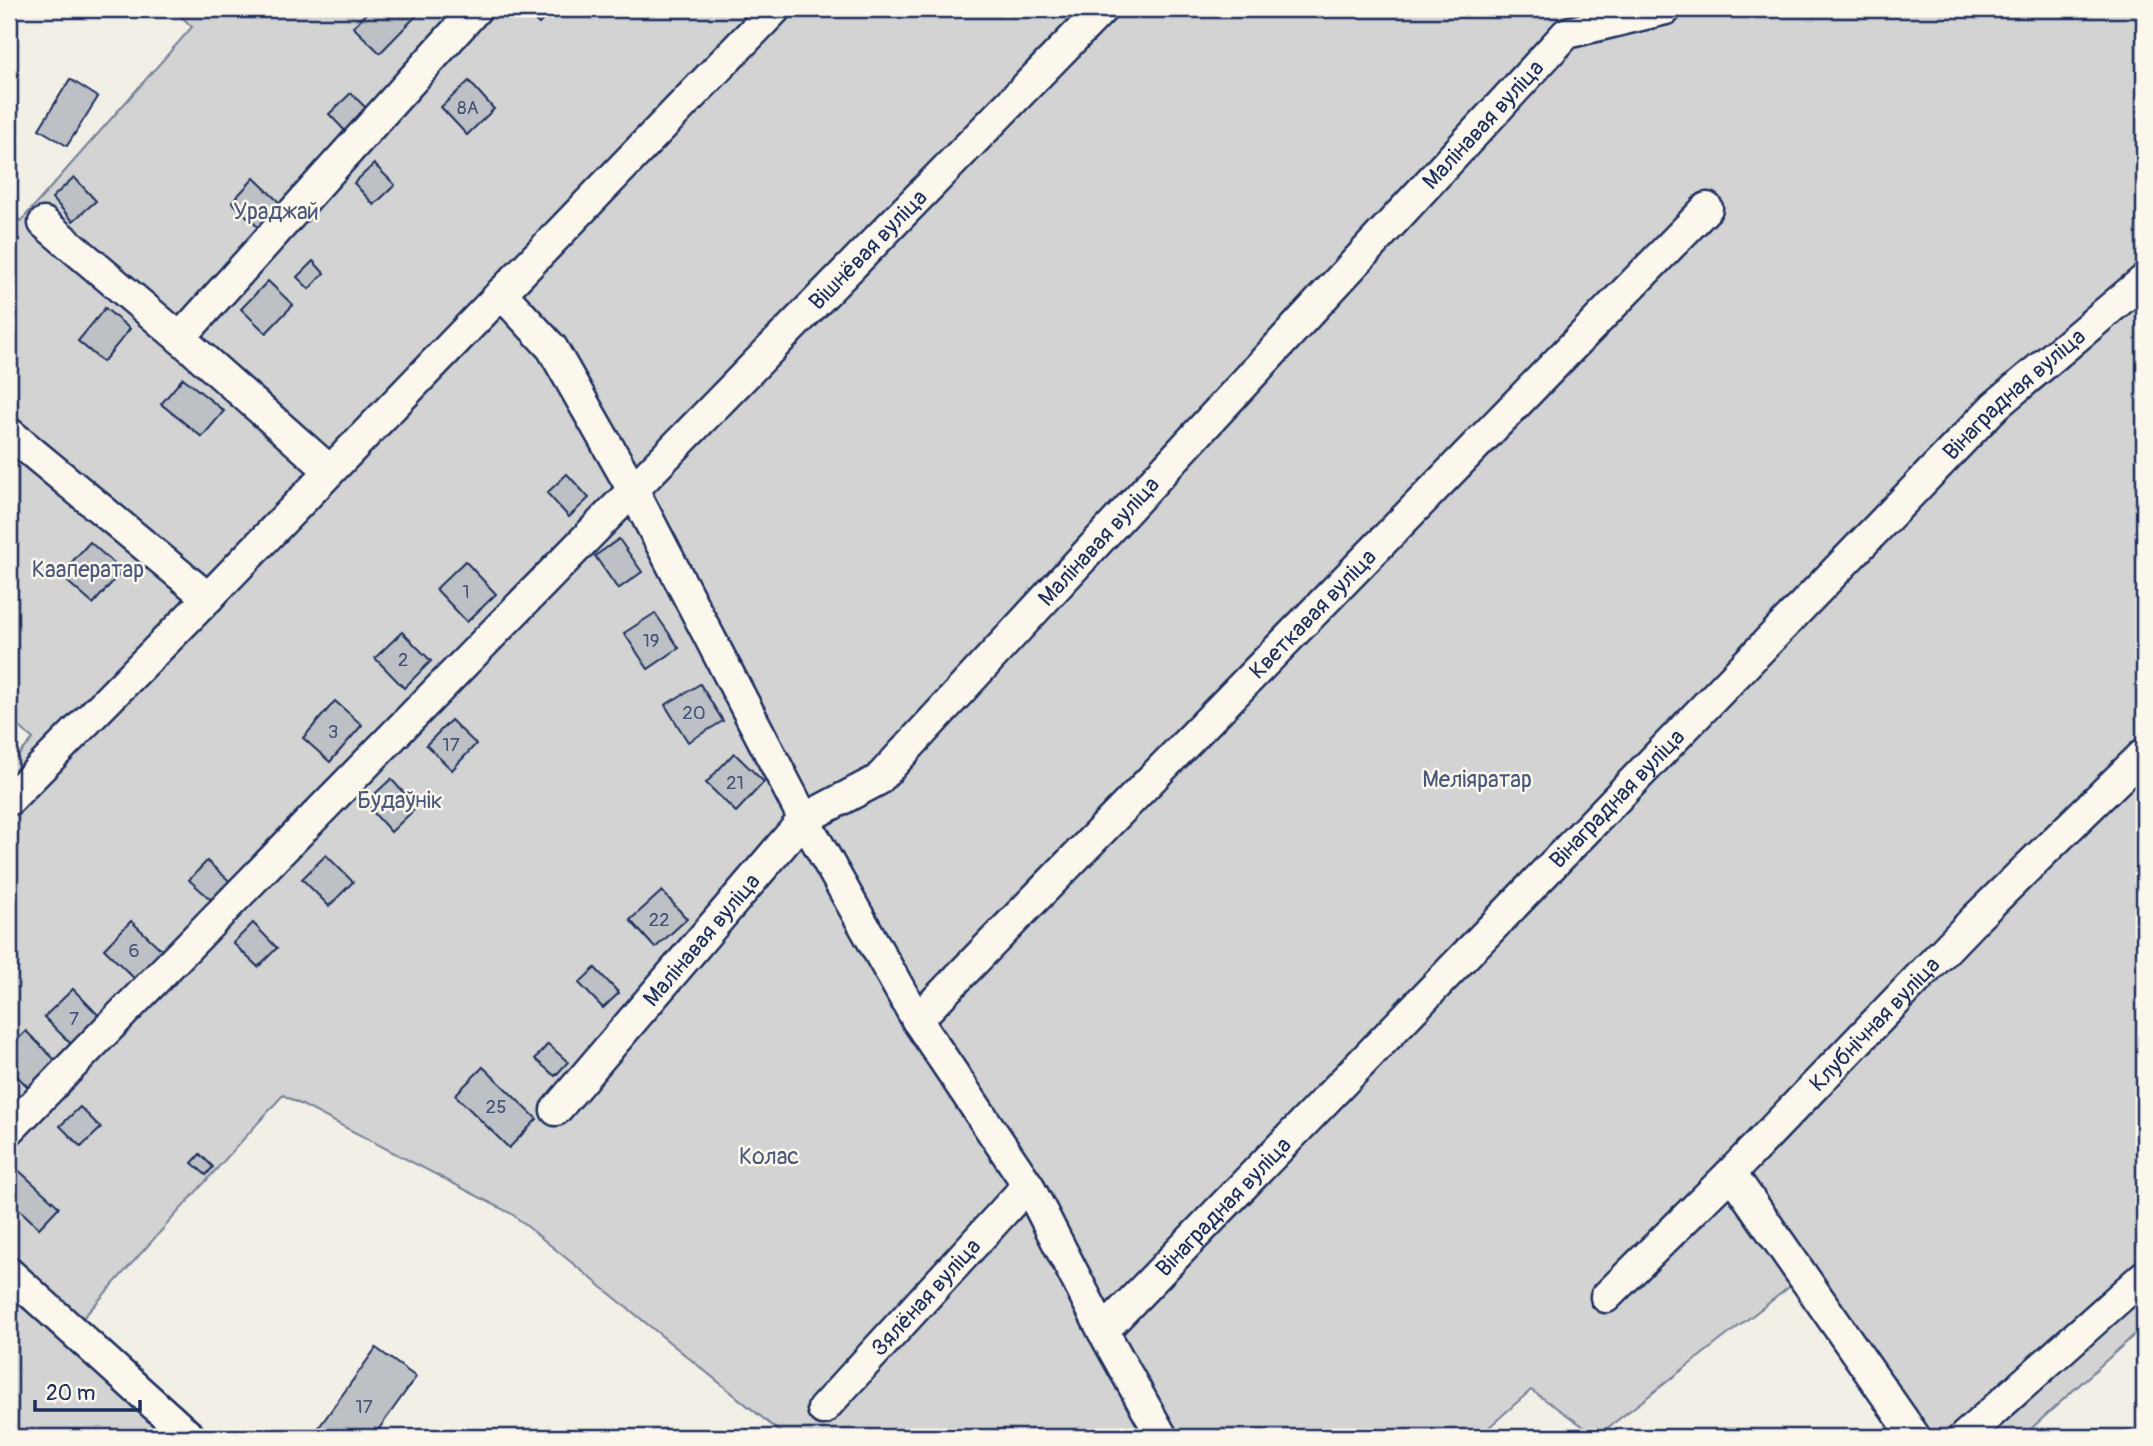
<svg xmlns="http://www.w3.org/2000/svg" width="2153" height="1446" viewBox="0 0 2153 1446" font-family="Pangolin,sans-serif">
<rect width="100%" height="100%" fill="#f2efe6"/>
<filter id="ink" filterUnits="userSpaceOnUse"><feTurbulence type="fractalNoise" baseFrequency=".0143" numOctaves="2"/><feDisplacementMap in="SourceGraphic" scale="14" xChannelSelector="R" yChannelSelector="G"/><feConvolveMatrix kernelMatrix="1 2 1 2 8 2 1 2 1" color-interpolation-filters="sRGB"/></filter>
<g filter="url(#ink)">
<path fill="#d2d3d2" stroke="#768198" stroke-width="2" d="M174,9H2144V1326L2022,1437H1898L1797,1281L1597,1436L1531,1390L1478,1437H786L512,1214L283,1095L83,1318L215,1437H9V766L33,739L9,717V210L21,221L192,27Z"/>
<g fill="#bdc0c4" stroke="#1b2f5e" stroke-width="2">
<path d="M370,9H413L418,14L380,53L353,27Z"/>
<path d="M522,9H553L539,24Z"/>
<path d="M70,79L98,97L67,146L39,129Z"/>
<path d="M469,81L494,109L467,135L441,107Z"/>
<path d="M351,93L369,111L347,133L329,114Z"/>
<path d="M374,164L395,185L374,205L354,183Z"/>
<path d="M74,177L96,201L73,221L52,198Z"/>
<path d="M254,178L283,206L261,230L232,202Z"/>
<path d="M9,231L20,240L9,253Z"/>
<path d="M313,261L324,273L309,289L297,277Z"/>
<path d="M268,281L293,305L266,333L241,309Z"/>
<path d="M105,308L130,329L103,362L78,341Z"/>
<path d="M183,378L224,411L202,437L161,404Z"/>
<path d="M567,474L589,498L569,517L547,493Z"/>
<path d="M619,539L642,572L618,589L595,556Z"/>
<path d="M90,542L122,571L93,604L60,575Z"/>
<path d="M465,561L496,594L467,622L436,589Z"/>
<path d="M655,613L679,648L648,669L624,633Z"/>
<path d="M402,632L431,661L404,688L375,658Z"/>
<path d="M700,684L723,721L688,742L665,705Z"/>
<path d="M335,701L362,725L330,762L303,738Z"/>
<path d="M451,720L476,744L452,770L426,745Z"/>
<path d="M734,753L764,782L736,812L706,783Z"/>
<path d="M391,779L417,807L391,832L365,803Z"/>
<path d="M326,855L353,882L329,906L302,879Z"/>
<path d="M207,861L234,885L216,904L189,880Z"/>
<path d="M662,891L687,919L655,948L630,920Z"/>
<path d="M131,921L165,953L137,981L104,949Z"/>
<path d="M253,923L277,948L258,967L233,943Z"/>
<path d="M595,968L619,993L603,1008L579,983Z"/>
<path d="M73,989L104,1021L76,1049L44,1017Z"/>
<path d="M26,1031L57,1062L30,1089L9,1068V1048Z"/>
<path d="M548,1044L568,1062L555,1076L535,1059Z"/>
<path d="M483,1067L537,1119L509,1148L455,1095Z"/>
<path d="M80,1107L101,1128L81,1147L60,1126Z"/>
<path d="M200,1154L213,1167L206,1175L192,1163Z"/>
<path d="M15,1167L59,1207L39,1228L9,1200V1174Z"/>
<path d="M376,1348L416,1377L373,1437H312Z"/>
</g>
<g fill="none" stroke-linecap="round" stroke-linejoin="round">
<g stroke="#1b2f5e" stroke-width="35">
<g id="street">
<path d="M44,223L180,338L329,470"/>
<path d="M501,293L552,348L633,490L804,819L917,1020L1028,1185L1103,1331L1162,1437"/>
<path d="M180,338L476,9"/>
<path d="M9,433L208,598"/>
<path d="M9,800L208,598L775,9"/>
<path id="s1" d="M917,1020L1707,208"/>
<path id="s2" d="M556,1110L804,819L878,780L1567,33L1666,9"/>
<path id="s3" d="M9,1130L1102,9"/>
<path d="M1731,1173L1915,1437"/>
<path d="M9,1273L190,1437"/>
<path id="s4" d="M1606,1297L1731,1173L1976,918L2144,754"/>
<path id="s5" d="M1103,1331L1995,406L2144,280"/>
<path id="s6" d="M823,1409L1028,1185"/>
<path d="M1964,1437L2144,1276"/>
</g>
</g>
<use href="#street" stroke="#fbf7ec" stroke-width="30"/>
</g>
</g>
<g text-anchor="middle" dominant-baseline="central" stroke-width="5" stroke-linejoin="round" paint-order="stroke">
<g font-size="19" fill="#445378">
<text x="468" y="108">8А</text>
<text x="466" y="592">1</text>
<text x="651" y="641">19</text>
<text x="403" y="660">2</text>
<text x="694" y="713">20</text>
<text x="333" y="732">3</text>
<text x="451" y="745">17</text>
<text x="735" y="783">21</text>
<text x="659" y="920">22</text>
<text x="134" y="951">6</text>
<text x="74" y="1019">7</text>
<text x="496" y="1107">25</text>
<text x="364" y="1407">17</text>
</g>
<g font-size="23" fill="#1b2f5e" stroke="#fbf7ec">
<text stroke="none"><textPath href="#s2" startOffset="1358">Малінавая вуліца</textPath></text>
<text stroke="none"><textPath href="#s3" startOffset="1230">Вішнёвая вуліца</textPath></text>
<text stroke="none"><textPath href="#s5" startOffset="1307">Вінаградная вуліца</textPath></text>
<text stroke="none"><textPath href="#s2" startOffset="791">Малінавая вуліца</textPath></text>
<text stroke="none"><textPath href="#s1" startOffset="567">Кветкавая вуліца</textPath></text>
<text stroke="none"><textPath href="#s5" startOffset="740">Вінаградная вуліца</textPath></text>
<text stroke="none"><textPath href="#s2" startOffset="224">Малінавая вуліца</textPath></text>
<text stroke="none"><textPath href="#s4" startOffset="383">Клубнічная вуліца</textPath></text>
<text stroke="none"><textPath href="#s5" startOffset="173">Вінаградная вуліца</textPath></text>
<text stroke="none"><textPath href="#s6" startOffset="152">Зялёная вуліца</textPath></text>
</g>
<g font-size="23" fill="#49587b" stroke="#fbf7ec">
<text x="276" y="211">Ураджай</text>
<text x="88" y="569">Кааператар</text>
<text x="1477" y="779">Меліяратар</text>
<text x="400" y="800">Будаўнік</text>
<text x="769" y="1156">Колас</text>
</g>
</g>
<rect width="2153" height="1446" fill="none" stroke="#fbf7ec" stroke-width="35"/>
<rect x="18" y="18" width="2118" height="1411" fill="none" stroke="#1b2f5e" stroke-width="2.5" filter="url(#ink)"/>
<path d="M35 1400v10h105v-10" fill="none" stroke="#1b2f5e" stroke-width="3.5"/>
<text x="46" y="1400" font-size="21" fill="#1b2f5e" stroke="#fbf7ec" stroke-width="5" paint-order="stroke">20 m</text>
</svg>
